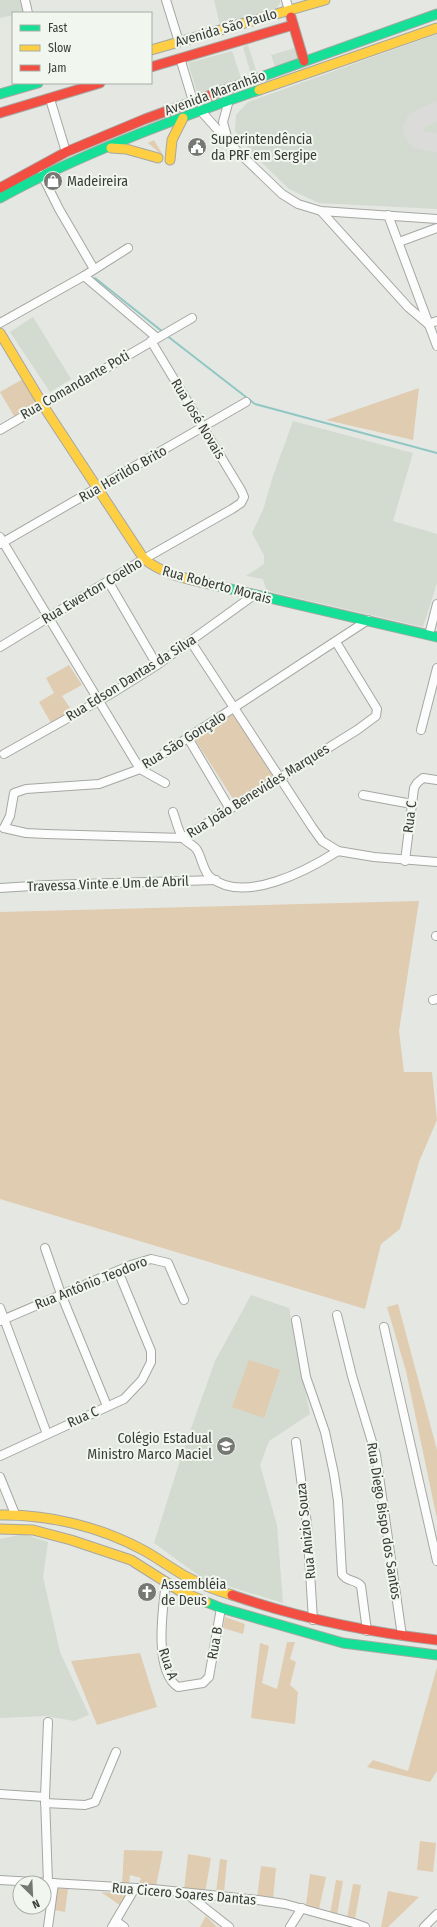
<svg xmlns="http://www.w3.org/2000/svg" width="437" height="1927" viewBox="0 0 437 1927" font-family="'Fira Sans Condensed',sans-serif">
<rect width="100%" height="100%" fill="#e5e8e2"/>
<g fill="#d3dacf">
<path d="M0,0H20L23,12L13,13V15L0,18Z"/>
<path d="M214,0H280V3L277,8L220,25Z"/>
<path d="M437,34V209L319,203L289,189L255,156L235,131L236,115L248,102Z"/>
<path d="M248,45L257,73L251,74L243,47Z"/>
<path d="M295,48L299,59L275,67L271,55Z"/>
<path d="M232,51L242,81L198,95L188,63Z"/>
<path d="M33,317L71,379L50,392L10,332Z"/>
<path d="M293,421L413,453L393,521L437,534V583L423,627L272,592L266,589L263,579L246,576L264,564V555L252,533L263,510L273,476Z"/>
<path d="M251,1295L289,1308L310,1414L269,1441L260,1465L277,1525L283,1603L202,1578L154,1543L183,1451L215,1361Z"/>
<path d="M24,1534L48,1542L43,1577L60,1652L89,1715L74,1721L45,1716L0,1718V1539Z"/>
</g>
<g fill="#e0ccb1">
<path d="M154,140L164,157L148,143Z"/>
<path d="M23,379L37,402L14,416L0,392Z"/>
<path d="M419,388L413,440L326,420Z"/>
<path d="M69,665L82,685L62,696L72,711L51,723L39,702L54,693L46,678Z"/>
<path d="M233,714L274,778L235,802L194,738Z"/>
<path d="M419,901L399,1031L404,1072H432L437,1120L419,1162L400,1229L381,1244L365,1309L0,1199V912Z"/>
<path d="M398,1304L437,1450V1519L406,1371L387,1307Z"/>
<path d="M249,1360L280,1370L264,1418L232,1407Z"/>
<path d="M225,1617L245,1624L243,1634L223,1628Z"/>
<path d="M287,1642H295L290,1659L296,1662L290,1685L298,1692L295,1724L251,1718L260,1643L269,1646L262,1683L277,1689Z"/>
<path d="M140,1653L157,1707L97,1725L71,1661Z"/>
<path d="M437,1667V1771L430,1782L367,1767L373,1760L408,1771Z"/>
<path d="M420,1841L436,1843L433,1872L417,1870Z"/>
<path d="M124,1850L163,1851L156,1887H138L141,1878L130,1875L129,1885L122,1884Z"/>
<path d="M188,1854L211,1858L205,1893L184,1890Z"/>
<path d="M220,1859L227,1860L224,1893H216Z"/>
<path d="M261,1866L276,1868L273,1900L257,1898Z"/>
<path d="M310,1874L326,1877L319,1909L306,1905Z"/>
<path d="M336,1880L343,1881L337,1915L330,1914Z"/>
<path d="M353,1884L361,1885L355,1919L347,1918Z"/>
<path d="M56,1888L68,1889L65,1912L55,1910Z"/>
<path d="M388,1891L419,1897L388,1927H381Z"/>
<path d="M101,1892L128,1894L121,1906Z"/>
<path d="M206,1916L217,1927H200Z"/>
</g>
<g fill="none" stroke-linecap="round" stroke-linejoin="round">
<g stroke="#90c6c3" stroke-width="2">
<path d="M95,278L163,332"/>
<path d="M166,335L255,404L437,453"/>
</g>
<path stroke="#dbdcd9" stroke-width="19" d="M437,111L416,121L412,130L418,139L437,143"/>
<g stroke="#a5a7a3" stroke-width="10">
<g id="street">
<path d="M25,0L28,13"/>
<path d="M166,0L179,42"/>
<path d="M286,0L289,10"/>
<path d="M180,58L193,101"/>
<path d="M50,99L66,152"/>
<path d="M200,110L233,147L282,194L298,204L321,211L437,219"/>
<path d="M227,137L223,122L229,100"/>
<path d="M42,175L59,209L94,269"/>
<path d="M321,211L408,307L428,324"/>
<path d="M388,215L437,346"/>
<path d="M399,242L437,228"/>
<path d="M84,276L156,337"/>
<path d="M0,323L84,276L128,248"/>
<path d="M428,324L437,321"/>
<path d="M0,430L192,318"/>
<path d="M0,537L140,769L165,783"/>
<path d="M0,544L246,402"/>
<path d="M108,581L157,665"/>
<path d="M429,635L437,604"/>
<path d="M191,642L312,827L322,841L338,851"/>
<path d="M0,647L144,559L232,509L241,503L244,497L241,490L151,341"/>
<path d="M421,730L437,668"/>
<path d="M188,738L230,809"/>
<path d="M4,754L109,695L157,665L254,595"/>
<path d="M363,795L412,804"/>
<path d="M173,812C176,820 178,831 183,838C187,843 194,845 197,850C202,858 203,871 210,877C244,905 308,870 338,851L374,857L437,862"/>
<path d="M4,828L26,833L46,834L183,838L357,730L376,716L377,709L336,642"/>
<path d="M4,828L10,816L14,793L26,789L99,784L140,769L368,620"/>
<path d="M405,861L414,788L417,783L423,778L437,780"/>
<path d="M0,888L48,885L216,880"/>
<path d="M436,936H437"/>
<path d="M433,1000L437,999"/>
<path d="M45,1248L61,1294L107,1406"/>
<path d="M0,1308L47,1434"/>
<path d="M337,1315L352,1376L376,1455L402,1636"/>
<path d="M296,1320L306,1377L325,1432L334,1474L338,1501L342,1574C346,1582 356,1579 361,1586L367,1631"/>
<path d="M0,1321L131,1265L151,1259L168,1263L184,1300"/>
<path d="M384,1327L437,1561"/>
<path d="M296,1442L307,1524L313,1620"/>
<path d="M0,1456L124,1399L142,1380L151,1362V1351L118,1271"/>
<path d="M0,1477L15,1514"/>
<path d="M166,1582C163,1607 153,1671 178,1687L203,1683L209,1677L221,1608"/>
<path d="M0,1794L45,1797"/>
<path d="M45,1803L85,1805L95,1802L116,1752"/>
<path d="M0,1880L153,1889L258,1900L285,1904L354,1923L365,1927"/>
<path d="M48,1883L45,1797L48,1722"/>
<path d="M187,1894L229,1927"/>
<path d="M116,1921L124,1927"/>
<path d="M48,1927L54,1883"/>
<path d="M112,1927L135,1888"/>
<path d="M290,1927L302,1908"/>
<path d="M424,1927L437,1914"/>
</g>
</g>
<g stroke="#a5a7a3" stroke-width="11">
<g id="fast">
<path d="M247,82L437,14"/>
<path d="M0,94L38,83"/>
<path d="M0,198C80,154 172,120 259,90"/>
<path d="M209,584L437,637"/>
<path d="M206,1602L221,1608L343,1643L437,1655"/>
</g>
</g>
<g stroke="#a5a7a3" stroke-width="11">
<g id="slow">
<path d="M151,50L325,0"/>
<path d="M259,90L437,28"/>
<path d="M111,148L126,149L158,158"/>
<path d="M170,160L172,140L183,118"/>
<path d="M0,333L48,413L144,559C165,575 184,578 209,584"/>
<path d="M0,1515C49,1514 100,1527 143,1550C158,1558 172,1569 187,1577C201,1585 216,1590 232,1595"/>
<path d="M0,1529L33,1530L71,1540L131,1560L180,1591L206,1602"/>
</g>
</g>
<g stroke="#a5a7a3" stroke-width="11">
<g id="jam">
<path d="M291,17L304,61"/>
<path d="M151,67L293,25"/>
<path d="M0,113L100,83"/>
<path d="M0,188L66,152L145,119L247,82"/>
<path d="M232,1595C299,1618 367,1632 437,1640"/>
</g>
</g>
<use href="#street" stroke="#fbfcfb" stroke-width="8"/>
<use href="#fast" stroke="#16e098" stroke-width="9"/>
<use href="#slow" stroke="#ffcf43" stroke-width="9"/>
<use href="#jam" stroke="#f24e42" stroke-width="9"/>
</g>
<defs>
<g id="civic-disc" transform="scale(1)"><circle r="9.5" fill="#767874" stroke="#f1f7ee"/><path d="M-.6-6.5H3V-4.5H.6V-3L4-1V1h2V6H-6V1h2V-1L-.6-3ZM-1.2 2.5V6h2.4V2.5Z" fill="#fff"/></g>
<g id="shop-disc" transform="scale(1)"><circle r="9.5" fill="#767874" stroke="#f1f7ee"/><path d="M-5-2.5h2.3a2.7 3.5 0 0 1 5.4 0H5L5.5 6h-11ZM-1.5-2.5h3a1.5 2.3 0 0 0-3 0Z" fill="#fff"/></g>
<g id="school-disc" transform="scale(1)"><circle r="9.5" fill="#767874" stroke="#f1f7ee"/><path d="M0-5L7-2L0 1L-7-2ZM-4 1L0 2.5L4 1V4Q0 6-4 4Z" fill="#fff"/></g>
<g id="church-disc" transform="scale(1)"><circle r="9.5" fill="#767874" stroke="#f1f7ee"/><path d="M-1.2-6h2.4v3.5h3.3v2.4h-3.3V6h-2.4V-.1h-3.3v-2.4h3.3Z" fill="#fff"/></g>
</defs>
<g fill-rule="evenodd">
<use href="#civic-disc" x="197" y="147"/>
<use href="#shop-disc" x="53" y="181"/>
<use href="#school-disc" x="226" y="1446"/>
<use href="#church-disc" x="147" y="1592"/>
</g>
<g text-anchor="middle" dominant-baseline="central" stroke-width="4" stroke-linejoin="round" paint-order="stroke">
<g font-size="14" fill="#3a3c39" stroke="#f1f7ee">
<text transform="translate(226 28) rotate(-16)">Avenida São Paulo</text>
<text transform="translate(215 93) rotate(-20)">Avenida Maranhão</text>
<text transform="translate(75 385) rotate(-30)">Rua Comandante Poti</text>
<text transform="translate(198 419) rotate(59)">Rua José Novais</text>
<text transform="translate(123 474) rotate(-30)">Rua Herildo Brito</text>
<text transform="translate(217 585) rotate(15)">Rua Roberto Morais</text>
<text transform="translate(92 591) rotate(-31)">Rua Ewerton Coelho</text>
<text transform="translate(131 678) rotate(-32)">Rua Edson Dantas da Silva</text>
<text transform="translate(184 740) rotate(-32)">Rua São Gonçalo</text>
<text transform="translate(258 791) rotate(-32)">Rua João Benevides Marques</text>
<text transform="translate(410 817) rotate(-83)">Rua C</text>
<text transform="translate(108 884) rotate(-2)">Travessa Vinte e Um de Abril</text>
<text transform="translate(91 1283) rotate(-22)">Rua Antônio Teodoro</text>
<text transform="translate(83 1417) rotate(-24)">Rua C</text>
<text transform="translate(384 1521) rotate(81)">Rua Diego Bispo dos Santos</text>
<text transform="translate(306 1531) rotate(-96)">Rua Anizio Souza</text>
<text transform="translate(215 1643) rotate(-80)">Rua B</text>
<text transform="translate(168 1664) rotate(71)">Rua A</text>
<text transform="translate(184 1894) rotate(5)">Rua Cicero Soares Dantas</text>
</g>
<g font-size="14" fill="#3a3c39" stroke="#f1f7ee" text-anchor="start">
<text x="211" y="139">Superintendência<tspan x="211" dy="16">da PRF em Sergipe</tspan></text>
<text x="67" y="181">Madeireira</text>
<text x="212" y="1438" text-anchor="end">Colégio Estadual<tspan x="212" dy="16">Ministro Marco Maciel</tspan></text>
<text x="161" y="1584">Assembléia<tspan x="161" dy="16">de Deus</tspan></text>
</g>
</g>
<rect x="12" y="12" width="140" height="72" fill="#f1f7ee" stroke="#a8aca6"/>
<rect x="20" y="25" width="20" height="6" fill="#16e098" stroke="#a8aca6"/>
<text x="48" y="32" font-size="12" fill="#3a3c39">Fast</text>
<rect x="20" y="45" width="20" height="6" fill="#ffcf43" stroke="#a8aca6"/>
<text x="48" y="52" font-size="12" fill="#3a3c39">Slow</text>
<rect x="20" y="65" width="20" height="6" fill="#f24e42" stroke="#a8aca6"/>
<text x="48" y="72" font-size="12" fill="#3a3c39">Jam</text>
<g transform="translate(32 1895) rotate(156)"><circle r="19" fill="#f1f7ee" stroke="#a8aca6"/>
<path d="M0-3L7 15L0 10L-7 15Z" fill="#767874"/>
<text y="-6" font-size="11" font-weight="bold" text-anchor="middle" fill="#3a3c39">N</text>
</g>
</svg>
